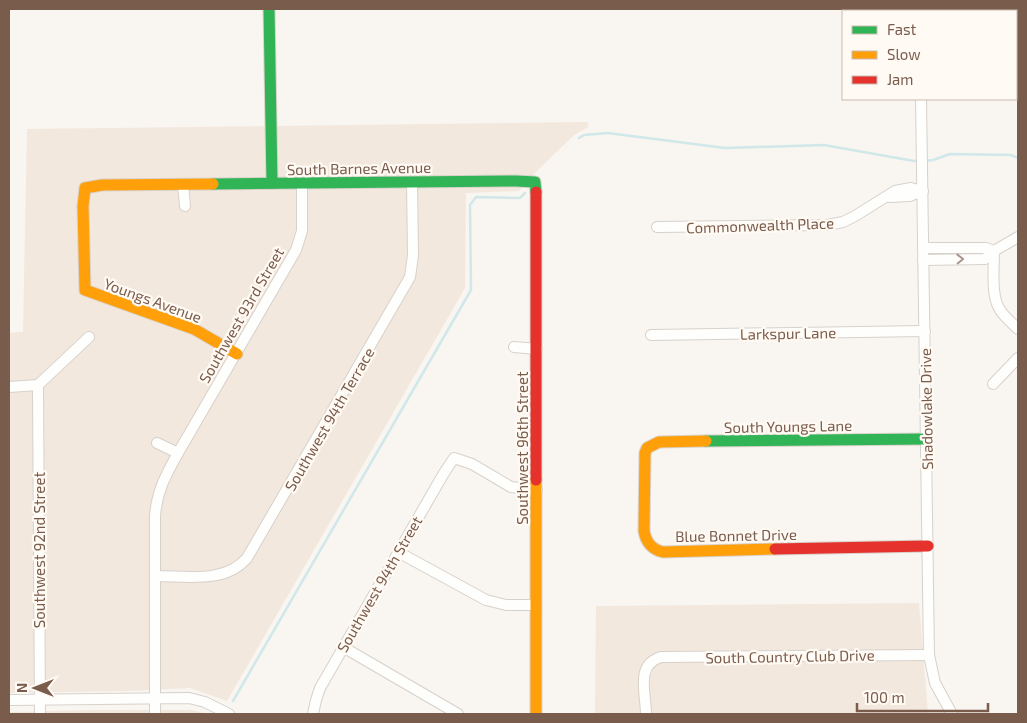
<svg xmlns="http://www.w3.org/2000/svg" width="1027" height="723" viewBox="0 0 1027 723" font-family="'Exo 2',sans-serif">
<rect width="100%" height="100%" fill="#f9f5f0"/>
<g fill="#f2e8de">
<path d="M588,122V127L574,135L535,173L519,191L466,193L465,288L227,701L190,688L129,691L9,693V333L23,332L27,129Z"/>
<path d="M919,603L928,714H595L596,606Z"/>
<path d="M97,710H192L207,714H9V712Z"/>
</g>
<g fill="none" stroke-linecap="round" stroke-linejoin="round">
<g stroke="#d0e8ea" stroke-width="2.5">
<path d="M579,138L584,135L608,133L725,148L824,145L914,161H919"/>
<path d="M925,161L933,160L950,154L1011,155L1018,158"/>
<path d="M233,701L471,290L470,205L476,197L520,198L525,193"/>
</g>
<g stroke="#d7d1cb" stroke-width="12">
<g id="street">
<path d="M918,9V11"/>
<path d="M921,99L929,655L935,683L952,714"/>
<path d="M183,184L185,206"/>
<path d="M890,197L910,196L922,191"/>
<path d="M657,227L827,225L843,222L855,216L895,191L911,188L923,191"/>
<path d="M923,248H986L994,251"/>
<path d="M994,251C994,267 991,295 999,308C1003,316 1012,323 1018,329"/>
<path d="M923,260L985,259L994,251L1018,237"/>
<path d="M651,335L925,331"/>
<path d="M514,347L537,349"/>
<path d="M993,384L1018,358"/>
<path d="M38,385L40,714"/>
<path d="M9,387L38,385L89,337"/>
<path d="M157,443L178,453"/>
<path d="M398,552L486,600L506,605H536"/>
<path d="M155,576C186,576 225,584 247,558L410,277L413,255L412,182"/>
<path d="M343,647L458,714"/>
<path d="M9,700L189,698L205,702L229,714"/>
<path d="M155,714V516C157,490 166,475 178,453L296,250L302,231V184"/>
<path d="M313,714L316,700L320,688L444,473L454,458L472,464L511,487L537,490"/>
<path d="M646,714C646,693 635,665 661,657L929,655"/>
</g>
</g>
<g stroke="#d9d2cb" stroke-width="13">
<g id="fast">
<path d="M269,9L272,183"/>
<path d="M213,184L516,181L535,182L536,192"/>
<path d="M706,441L927,439"/>
</g>
</g>
<g stroke="#d9d2cb" stroke-width="13">
<g id="slow">
<path d="M213,184L102,185L85,188L83,206L85,290L194,329L237,354"/>
<path d="M706,441L659,442L647,448L645,453L644,531C646,542 651,549 663,552L775,549"/>
<path d="M536,714V480"/>
</g>
</g>
<g stroke="#d9d2cb" stroke-width="13">
<g id="jam">
<path d="M536,192V480"/>
<path d="M775,549L928,546"/>
</g>
</g>
<use href="#street" stroke="#fefefd" stroke-width="10"/>
<use href="#fast" stroke="#30b455" stroke-width="11"/>
<use href="#slow" stroke="#ff9f0a" stroke-width="11"/>
<use href="#jam" stroke="#e5322d" stroke-width="11"/>
</g>
<defs><path id="oneway-chevron" d="M-2-3.5L2.5 0L-2 3.5" fill="none" stroke-width="1.6" stroke-linecap="round" stroke-linejoin="round" transform="scale(1.25)"/></defs>
<use stroke="#a8958b" href="#oneway-chevron" transform="translate(960 259) rotate(-1)"/>
<g text-anchor="middle" dominant-baseline="central" stroke-width="4.5" stroke-linejoin="round" paint-order="stroke">
<g font-size="15" fill="#7a5c4d" stroke="#fffaf3">
<text transform="translate(359 168) rotate(-1)">South Barnes Avenue</text>
<text transform="translate(760 225) rotate(-2)">Commonwealth Place</text>
<text transform="translate(153 300) rotate(20)">Youngs Avenue</text>
<text transform="translate(241 315) rotate(-60)">Southwest 93rd Street</text>
<text transform="translate(788 333) rotate(-1)">Larkspur Lane</text>
<text transform="translate(926 409) rotate(-91)">Shadowlake Drive</text>
<text transform="translate(329 419) rotate(-60)">Southwest 94th Terrace</text>
<text transform="translate(788 426) rotate(-1)">South Youngs Lane</text>
<text transform="translate(522 448) rotate(-90)">Southwest 96th Street</text>
<text transform="translate(736 535) rotate(-1)">Blue Bonnet Drive</text>
<text transform="translate(39 550) rotate(-90)">Southwest 92nd Street</text>
<text transform="translate(379 584) rotate(-60)">Southwest 94th Street</text>
<text transform="translate(790 656) rotate(-1)">South Country Club Drive</text>
</g>
</g>
<rect width="1027" height="723" fill="none" stroke="#7a5c4d" stroke-width="20"/>
<rect x="842" y="10" width="175" height="90" fill="#fffaf3" stroke="#cabbb1"/>
<rect x="852" y="26" width="25" height="8" fill="#30b455" stroke="#cabbb1"/>
<text x="887" y="35" font-size="15" fill="#7a5c4d">Fast</text>
<rect x="852" y="51" width="25" height="8" fill="#ff9f0a" stroke="#cabbb1"/>
<text x="887" y="60" font-size="15" fill="#7a5c4d">Slow</text>
<rect x="852" y="76" width="25" height="8" fill="#e5322d" stroke="#cabbb1"/>
<text x="887" y="85" font-size="15" fill="#7a5c4d">Jam</text>
<g transform="translate(35 688) rotate(270)" stroke="#fffaf3" stroke-width="4" paint-order="stroke">
<path d="M0-4L9 19L0 12L-9 19Z" fill="#7a5c4d"/>
<text y="-8" font-size="14" font-weight="bold" text-anchor="middle" fill="#7a5c4d">N</text>
</g>
<path d="M857 703v8h131v-8" fill="none" stroke="#7a5c4d" stroke-width="2.5"/>
<text x="864" y="703" font-size="15" fill="#7a5c4d" stroke="#fffaf3" stroke-width="4" paint-order="stroke">100 m</text>
</svg>
